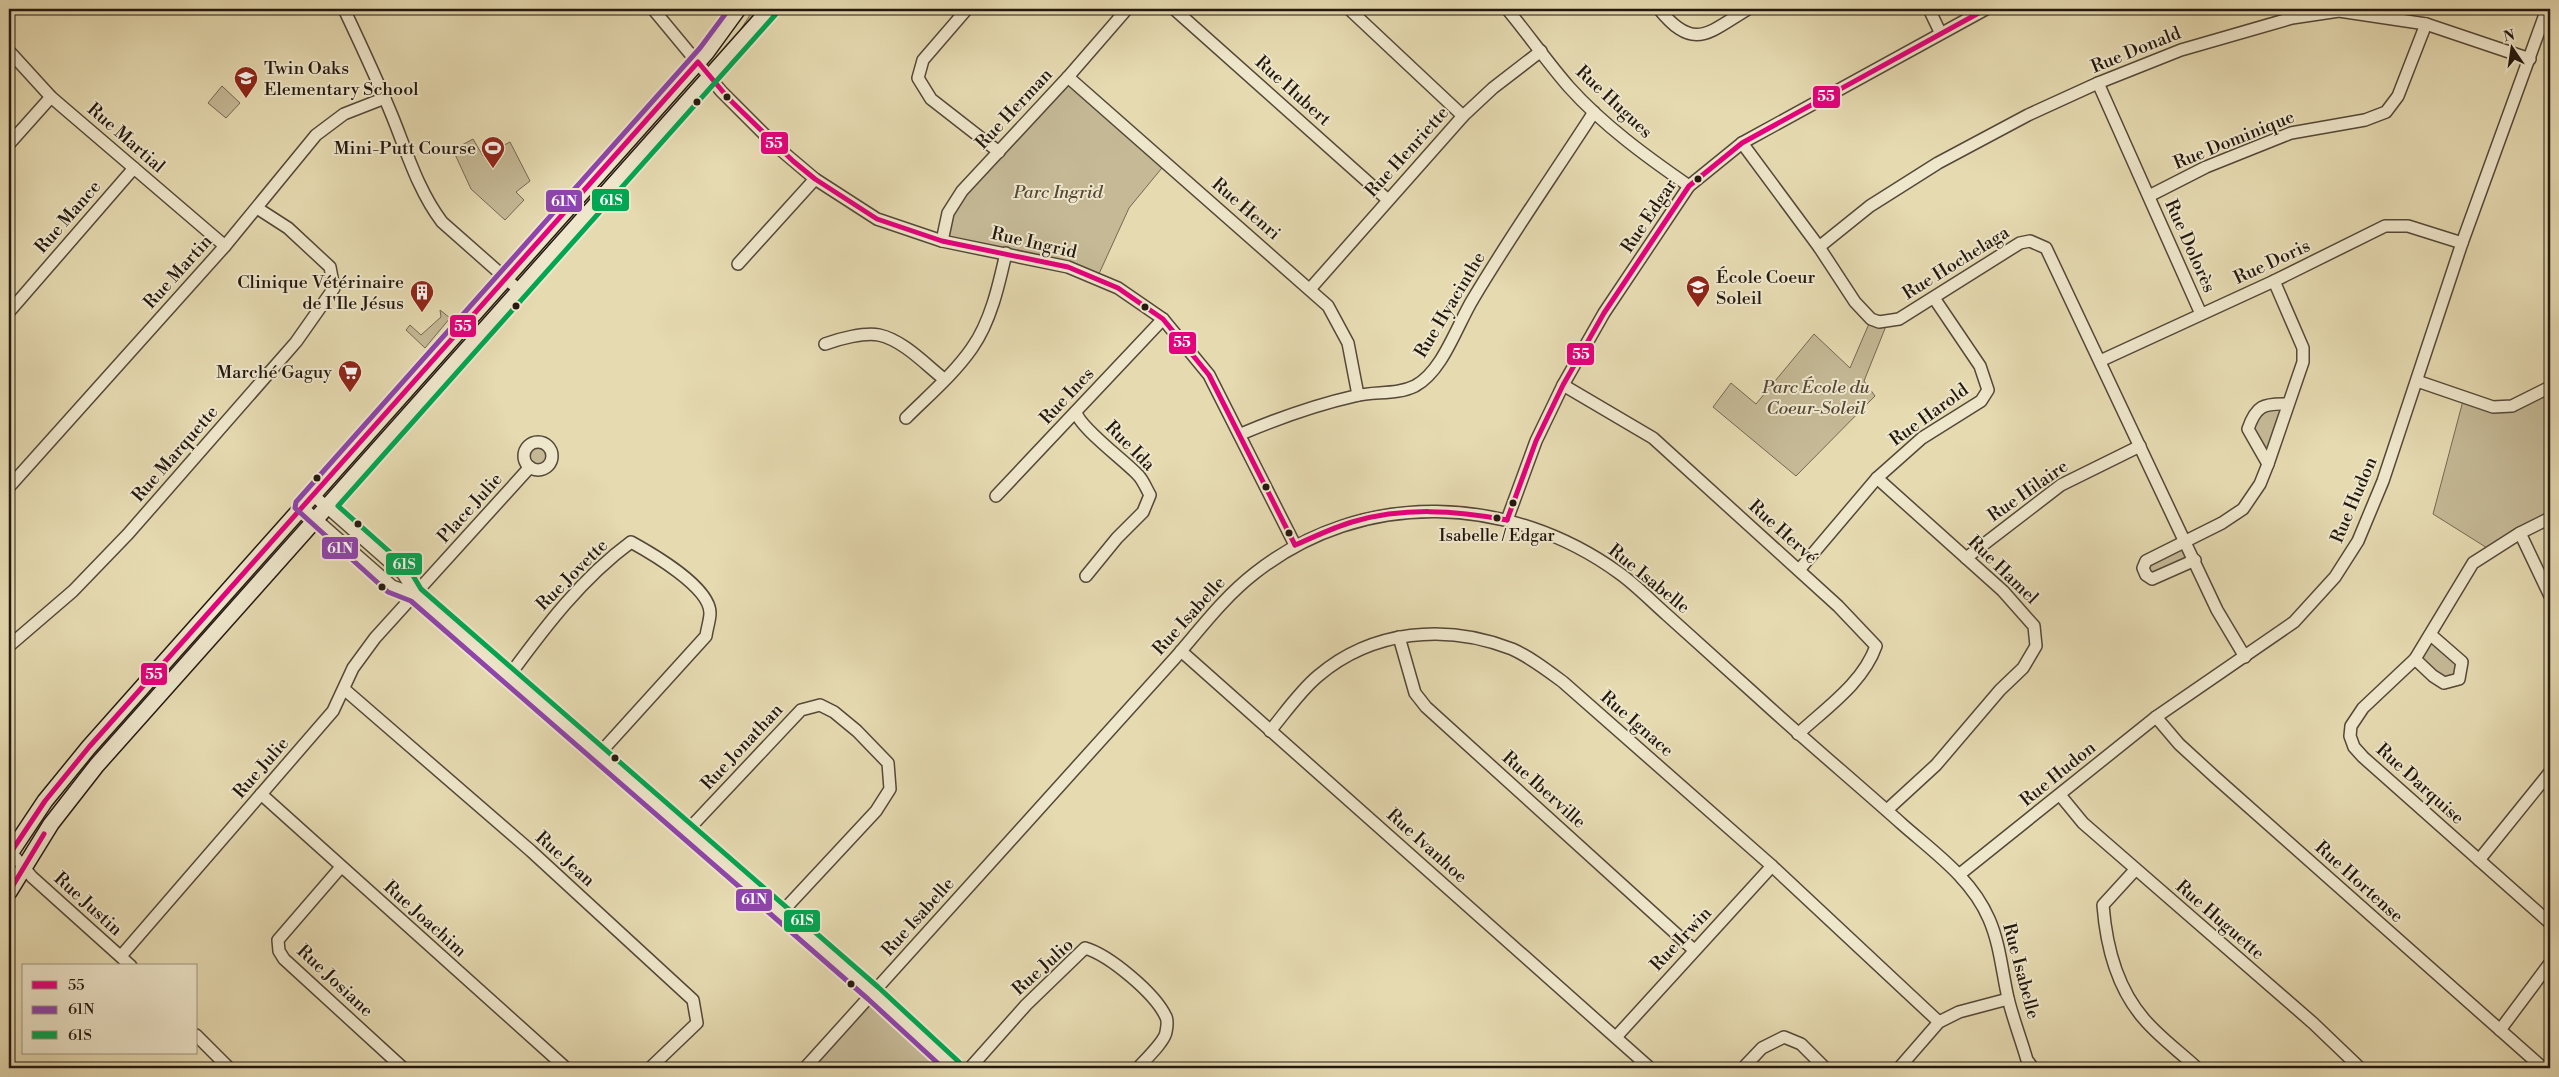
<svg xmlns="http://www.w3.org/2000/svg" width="2559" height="1077" viewBox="0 0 2559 1077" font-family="'Libre Bodoni',serif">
<rect width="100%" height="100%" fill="#e6dab1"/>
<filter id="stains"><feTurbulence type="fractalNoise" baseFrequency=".004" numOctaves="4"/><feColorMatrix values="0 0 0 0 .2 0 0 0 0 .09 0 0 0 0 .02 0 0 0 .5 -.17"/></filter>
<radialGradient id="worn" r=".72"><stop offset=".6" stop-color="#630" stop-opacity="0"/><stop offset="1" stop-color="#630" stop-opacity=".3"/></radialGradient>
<g fill="#c5b996" stroke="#746853">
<path d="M754,9H760L733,41Z"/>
<path d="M1063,82L1084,87L1166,163L1129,208L1098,276L942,241L948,213Z"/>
<path d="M222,86L240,103L226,118L208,103Z"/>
<path d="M473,139L483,156L510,142L530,181L516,192L524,200L505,220L471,189L453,150Z"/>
<path d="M440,310L450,318L425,348L406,330L410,325L421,335L441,317Z"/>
<path d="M1871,319L1888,321L1864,381L1875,396L1796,476L1713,407L1731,383L1756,404L1814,334L1850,368Z"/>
<path d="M2550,387V518L2492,551L2433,514L2464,397L2493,407Z"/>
<path d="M2288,404L2268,464L2248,429L2254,413Z"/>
<circle cx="538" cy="456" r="14"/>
<path d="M2184,541L2195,560L2152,579L2146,561Z"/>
<path d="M2431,635L2462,662L2459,679L2444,683L2415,659Z"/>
<path d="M873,993L955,1068H805Z"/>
</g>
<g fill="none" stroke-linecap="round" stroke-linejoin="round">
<g stroke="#544838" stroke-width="14">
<g id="minor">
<path d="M344,9C361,45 378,81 393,118C407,153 419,192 442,222L519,290"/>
<path d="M653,9L721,91L776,146L815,179L877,219L942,241L1068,267L1118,288L1163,319L1209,375L1295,545"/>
<path d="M967,9L923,60L918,78L931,99L999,152"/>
<path d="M1174,9L1388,200"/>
<path d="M1349,9L1463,116"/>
<path d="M1507,9C1528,34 1547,62 1569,87C1603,125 1647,157 1689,186"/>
<path d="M1659,9C1694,52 1708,33 1748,9"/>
<path d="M1929,9L1940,32"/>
<path d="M9,51L51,97L225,246"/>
<path d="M1068,77L1328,306L1348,343L1358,395"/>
<path d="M2098,83L2201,314"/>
<path d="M1742,143L1819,247L1855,302L1871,319L1879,322L1899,319L2020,243L2030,241L2046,248L2217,610L2245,657"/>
<path d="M9,144L51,97"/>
<path d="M2149,196L2206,167L2291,133L2365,120L2386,112L2398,96L2426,24"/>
<path d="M942,241L948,213L962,191L1068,77L1127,9"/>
<path d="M1819,247L1870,206L1938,163L2028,115L2098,83L2181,50L2292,18L2339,11L2426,24L2530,59"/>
<path d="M738,264L815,179"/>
<path d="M1310,289L1463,116L1493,88L1541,51"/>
<path d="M9,312L134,168"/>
<path d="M825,344C838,339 865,332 879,335C903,340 926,365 944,379"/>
<path d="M2100,361L2274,281L2385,226H2408L2462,243"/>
<path d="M2417,381L2493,407L2512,406L2550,387"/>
<path d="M1563,385L1653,438L1838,606L1876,646C1863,683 1826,708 1798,734"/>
<path d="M1076,412C1079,427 1125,461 1138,475C1143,480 1146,488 1150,495L1143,512L1117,538L1086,576"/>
<path d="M906,418C928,396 954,374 972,348C991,321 999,284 1006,253"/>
<path d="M1241,434C1279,418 1315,405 1355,396C1374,391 1397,395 1415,386C1443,371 1457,325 1473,299C1511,235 1554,174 1594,112"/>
<circle cx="538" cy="456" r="14"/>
<path d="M2268,464L2248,429C2256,406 2263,403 2288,404"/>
<path d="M1877,478L2003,591L2034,626L2036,646L2023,668L2000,690L1936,765L1887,810"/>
<path d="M9,487L225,246L316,135L344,114L385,98"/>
<path d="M313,495L403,574L415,594L873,993L954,1068"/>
<path d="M996,496L1163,319"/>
<path d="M302,507L392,586L415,594"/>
<path d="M2550,518L2520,533L2473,563L2415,659L2363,708L2351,726L2350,736L2354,747L2363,757L2550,923"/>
<path d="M1507,520L1536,441L1563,385L1604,313L1689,186L1742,143L1986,9"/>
<path d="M2520,533L2550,596"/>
<path d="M1966,558L2061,485L2140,446"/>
<path d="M2195,560L2152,579L2146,575L2143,568L2146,561L2222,523L2243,509L2260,484L2268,464L2303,362V348L2274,281"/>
<path d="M1799,570L1877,478L1922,438L1981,401L1988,390L1980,366L1934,298"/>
<path d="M1399,637L1415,693L1426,707L1694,950"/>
<path d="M9,646L73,591L128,534L296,342L334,288L330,267L288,228L257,208"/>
<path d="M1181,651L1650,1068"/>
<path d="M2415,659L2433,676L2444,683L2459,679L2462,662L2431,635"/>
<path d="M509,676C545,627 582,578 631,542C651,553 710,587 710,613C710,620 707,628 706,636L599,754"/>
<path d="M344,689L531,851L693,1000L697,1023L650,1068"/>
<path d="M2156,717L2179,744L2215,777L2543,1068"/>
<path d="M1270,731C1285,713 1300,691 1318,676C1372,630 1446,623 1512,649C1530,657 1547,670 1563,682L1772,866L1939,1022"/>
<path d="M261,794L566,1068"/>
<path d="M2060,795L2083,823L2313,1023L2360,1068"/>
<path d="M687,831L801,710L820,705L834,712L857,731L888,763L890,789L876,811L781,913"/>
<path d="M9,850L32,877L131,966"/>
<path d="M2479,860L2550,772"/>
<path d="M341,867L278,940L279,951L284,959L403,1068"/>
<path d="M2135,870L2103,905C2106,944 2117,988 2144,1019C2159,1037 2180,1052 2197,1068"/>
<path d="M1960,874L2156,717L2294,622L2335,577L2358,541L2383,481L2462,243L2547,9"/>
<path d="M121,956L333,711L353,668L375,638L530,467"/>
<path d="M2500,1030L2550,963"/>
<path d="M196,1035L229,1068"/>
<path d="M1616,1037L1772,866"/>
<path d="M805,1068L1175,658C1201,628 1224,597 1255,573C1363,488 1510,494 1619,573C1636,585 1651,601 1667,615C1698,643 1728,670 1758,697C1806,741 1855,782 1903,825C1935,853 1972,879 1989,919C2000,944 2002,972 2008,998C2013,1019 2021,1039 2027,1060L2033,1068"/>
<path d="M970,1068L1026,1005L1085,948C1109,955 1155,993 1166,1017C1168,1021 1167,1027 1166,1032C1165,1041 1145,1060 1138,1068"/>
<path d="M1743,1068L1762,1048L1784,1037L1801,1044L1825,1068"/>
<path d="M1899,1068L1939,1022L1959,1012L2008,999"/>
</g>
</g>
<g stroke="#231810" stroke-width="18">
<g id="secondary">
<path d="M9,855L45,801L89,747L706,53L738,9"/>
<path d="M9,892L51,824L97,765L770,9"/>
</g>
</g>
<use href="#minor" stroke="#efe7cc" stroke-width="11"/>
<use href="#secondary" stroke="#efe7cc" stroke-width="15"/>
<g stroke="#efe7cc" stroke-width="9">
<g id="bus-1">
<path d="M1507,520L1536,441L1563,385L1604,313L1689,186L1742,143L1986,9"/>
<path d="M1295,545C1314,537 1332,528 1352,522C1403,507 1455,510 1507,520"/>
<path d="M9,855L45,801L89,747L698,62L729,99L793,161L815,179L877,219L942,241L1068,267L1118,288L1163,319L1209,375L1295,545"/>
<path d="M9,892L44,834"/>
</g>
</g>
<g stroke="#efe7cc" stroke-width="9">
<path id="bus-2" d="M729,9L700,48L296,502L295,508L388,592L411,601L868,999L943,1068"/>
</g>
<g stroke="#efe7cc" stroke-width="9">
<path id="bus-3" d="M776,14L338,506L409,569L421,589L878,987L959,1062"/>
</g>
<use href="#bus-1" stroke="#e5007d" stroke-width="5"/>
<use href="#bus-2" stroke="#8e44ad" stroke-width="5"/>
<use href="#bus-3" stroke="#00a651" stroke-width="5"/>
</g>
<defs>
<g id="school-pin" transform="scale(1.25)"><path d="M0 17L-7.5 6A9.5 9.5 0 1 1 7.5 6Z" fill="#8f2418" stroke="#efe7cc"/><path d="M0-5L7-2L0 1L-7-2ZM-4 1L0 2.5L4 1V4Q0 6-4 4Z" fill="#fff"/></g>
<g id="stadium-pin" transform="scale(1.25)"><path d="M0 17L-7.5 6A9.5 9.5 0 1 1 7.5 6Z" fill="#8f2418" stroke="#efe7cc"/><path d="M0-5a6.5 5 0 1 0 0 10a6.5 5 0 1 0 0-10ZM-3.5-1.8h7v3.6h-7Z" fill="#fff"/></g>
<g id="building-pin" transform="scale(1.25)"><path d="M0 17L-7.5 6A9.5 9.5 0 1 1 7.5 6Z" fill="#8f2418" stroke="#efe7cc"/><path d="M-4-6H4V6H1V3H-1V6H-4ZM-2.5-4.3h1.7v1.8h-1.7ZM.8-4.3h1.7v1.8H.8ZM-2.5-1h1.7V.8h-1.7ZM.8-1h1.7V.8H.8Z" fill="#fff"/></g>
<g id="supermarket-pin" transform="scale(1.25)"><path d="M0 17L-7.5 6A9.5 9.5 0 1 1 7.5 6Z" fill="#8f2418" stroke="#efe7cc"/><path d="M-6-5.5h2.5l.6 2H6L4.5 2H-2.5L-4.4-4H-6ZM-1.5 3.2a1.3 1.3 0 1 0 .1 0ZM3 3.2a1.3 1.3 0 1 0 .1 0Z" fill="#fff"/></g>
</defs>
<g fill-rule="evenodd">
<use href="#school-pin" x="246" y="78"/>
<use href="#stadium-pin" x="493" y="148"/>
<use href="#school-pin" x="1698" y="287"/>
<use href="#building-pin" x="422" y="292"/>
<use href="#supermarket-pin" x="350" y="372"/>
</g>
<g fill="#231810" stroke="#efe7cc" stroke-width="2">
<circle cx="727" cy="97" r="4.5"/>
<circle cx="697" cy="102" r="4.5"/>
<circle cx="1698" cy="179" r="4.5"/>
<circle cx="516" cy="306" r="4.5"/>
<circle cx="1145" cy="307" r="4.5"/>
<circle cx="317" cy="478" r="4.5"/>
<circle cx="1266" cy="487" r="4.5"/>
<circle cx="1513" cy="503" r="4.5"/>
<circle cx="1497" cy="518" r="4.5"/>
<circle cx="358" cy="524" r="4.5"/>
<circle cx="1289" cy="533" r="4.5"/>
<circle cx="382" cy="587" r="4.5"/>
<circle cx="615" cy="758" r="4.5"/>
<circle cx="851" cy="984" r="4.5"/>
</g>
<g text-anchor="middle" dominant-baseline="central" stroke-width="4" stroke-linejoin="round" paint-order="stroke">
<g font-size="17" fill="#231810" stroke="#efe7cc">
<text x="1497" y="536">Isabelle / Edgar</text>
</g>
<g font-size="18" fill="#231810" stroke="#efe7cc">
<text transform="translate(2136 50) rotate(-22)">Rue Donald</text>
<text transform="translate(1293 91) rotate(42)">Rue Hubert</text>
<text transform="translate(1614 102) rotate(43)">Rue Hugues</text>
<text transform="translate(1014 109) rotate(-47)">Rue Herman</text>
<text transform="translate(126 138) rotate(41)">Rue Martial</text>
<text transform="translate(2234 140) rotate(-22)">Rue Dominique</text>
<text transform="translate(1407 152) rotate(-48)">Rue Henriette</text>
<text transform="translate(1246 209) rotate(41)">Rue Henri</text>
<text transform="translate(1649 216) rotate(-56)">Rue Edgar</text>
<text transform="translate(68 217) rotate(-49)">Rue Mance</text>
<text transform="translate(1034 243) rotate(13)">Rue Ingrid</text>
<text transform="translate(2190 246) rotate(66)">Rue Dolorès</text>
<text transform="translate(2272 262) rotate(-25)">Rue Doris</text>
<text transform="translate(1956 263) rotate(-32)">Rue Hochelaga</text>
<text transform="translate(178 272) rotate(-48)">Rue Martin</text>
<text transform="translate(1450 305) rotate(-59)">Rue Hyacinthe</text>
<text transform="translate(1067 396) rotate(-47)">Rue Ines</text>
<text transform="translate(1929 415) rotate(-36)">Rue Harold</text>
<text transform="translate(1130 446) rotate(45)">Rue Ida</text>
<text transform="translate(175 454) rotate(-49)">Rue Marquette</text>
<text transform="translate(2028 491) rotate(-35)">Rue Hilaire</text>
<text transform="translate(2354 500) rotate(-67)">Rue Hudon</text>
<text transform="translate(470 508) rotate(-48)">Place Julie</text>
<text transform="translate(1783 532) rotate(42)">Rue Hervé</text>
<text transform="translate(2003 570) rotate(44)">Rue Hamel</text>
<text transform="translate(572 575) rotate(-45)">Rue Jovette</text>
<text transform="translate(1649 579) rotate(39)">Rue Isabelle</text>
<text transform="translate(1189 616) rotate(-48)">Rue Isabelle</text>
<text transform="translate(1637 724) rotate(41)">Rue Ignace</text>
<text transform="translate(742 747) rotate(-47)">Rue Jonathan</text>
<text transform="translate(261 768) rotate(-49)">Rue Julie</text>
<text transform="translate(2058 774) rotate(-39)">Rue Hudon</text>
<text transform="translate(2420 784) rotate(42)">Rue Darquise</text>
<text transform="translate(1544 790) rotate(42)">Rue Iberville</text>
<text transform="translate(1427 846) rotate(42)">Rue Ivanhoe</text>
<text transform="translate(565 859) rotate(42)">Rue Jean</text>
<text transform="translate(2359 882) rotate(42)">Rue Hortense</text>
<text transform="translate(88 904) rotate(42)">Rue Justin</text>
<text transform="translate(918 917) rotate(-48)">Rue Isabelle</text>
<text transform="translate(425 919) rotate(42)">Rue Joachim</text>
<text transform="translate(2220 920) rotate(41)">Rue Huguette</text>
<text transform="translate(1681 939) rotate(-47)">Rue Irwin</text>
<text transform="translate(1043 967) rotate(-42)">Rue Julio</text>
<text transform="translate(2021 971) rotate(75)">Rue Isabelle</text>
<text transform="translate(335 981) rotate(43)">Rue Josiane</text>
</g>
<g font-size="18" fill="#231810" stroke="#efe7cc" text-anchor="end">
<text x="264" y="68" text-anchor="start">Twin Oaks<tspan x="264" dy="21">Elementary School</tspan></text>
<text x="476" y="148">Mini-Putt Course</text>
<text x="1716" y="277" text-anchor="start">École Coeur<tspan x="1716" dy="21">Soleil</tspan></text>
<text x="404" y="282">Clinique Vétérinaire<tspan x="404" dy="21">de I'Ile Jésus</tspan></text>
<text x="332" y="372">Marché Gaguy</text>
</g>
<g font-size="18" font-style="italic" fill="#544838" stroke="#efe7cc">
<text x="1058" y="192">Parc Ingrid</text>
<text x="1816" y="387">Parc École du<tspan x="1816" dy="21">Coeur-Soleil</tspan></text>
</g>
</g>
<g stroke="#efe7cc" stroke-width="2">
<rect x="1812" y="85" width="29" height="24" rx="5" fill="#e5007d"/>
<rect x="760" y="131" width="29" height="24" rx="5" fill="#e5007d"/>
<rect x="591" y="188" width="39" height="24" rx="5" fill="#00a651"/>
<rect x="545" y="189" width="38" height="24" rx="5" fill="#8e44ad"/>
<rect x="449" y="314" width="28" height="24" rx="5" fill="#e5007d"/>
<rect x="1168" y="331" width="29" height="24" rx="5" fill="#e5007d"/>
<rect x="1566" y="342" width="29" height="24" rx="5" fill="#e5007d"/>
<rect x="321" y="536" width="38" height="24" rx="5" fill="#8e44ad"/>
<rect x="385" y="552" width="38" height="24" rx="5" fill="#00a651"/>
<rect x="140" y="662" width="28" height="24" rx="5" fill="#e5007d"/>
<rect x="735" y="888" width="38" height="24" rx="5" fill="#8e44ad"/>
<rect x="783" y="909" width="38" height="24" rx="5" fill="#00a651"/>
</g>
<g font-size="14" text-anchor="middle" font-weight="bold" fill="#fff">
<text x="1826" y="101">55</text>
<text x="774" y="148">55</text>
<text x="611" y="205">61S</text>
<text x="564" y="206">61N</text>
<text x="463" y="331">55</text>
<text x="1182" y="347">55</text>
<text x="1581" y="359">55</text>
<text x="340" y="553">61N</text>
<text x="404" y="569">61S</text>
<text x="154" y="679">55</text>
<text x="754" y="904">61N</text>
<text x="802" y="925">61S</text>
</g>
<rect width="2559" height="1077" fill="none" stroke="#e6dab1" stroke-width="30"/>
<rect x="10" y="10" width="2539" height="1057" fill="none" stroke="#231810" stroke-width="2.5"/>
<rect x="15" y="15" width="2529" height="1047" fill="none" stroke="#231810"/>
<rect x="22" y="964" width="175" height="90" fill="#efe7cc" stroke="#9d9481"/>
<rect x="32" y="981" width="25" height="8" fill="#e5007d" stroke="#9d9481"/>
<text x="68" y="990" font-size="15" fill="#231810">55</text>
<rect x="32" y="1006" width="25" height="8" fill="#8e44ad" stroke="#9d9481"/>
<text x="68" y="1014" font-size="15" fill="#231810">61N</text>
<rect x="32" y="1031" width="25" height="8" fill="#00a651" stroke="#9d9481"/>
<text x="68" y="1040" font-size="15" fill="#231810">61S</text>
<g transform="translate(2512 48) rotate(347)" stroke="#efe7cc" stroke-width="4" paint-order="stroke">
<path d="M0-4L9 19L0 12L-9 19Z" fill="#231810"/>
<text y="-8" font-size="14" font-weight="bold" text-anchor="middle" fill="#231810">N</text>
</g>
<rect width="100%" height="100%" filter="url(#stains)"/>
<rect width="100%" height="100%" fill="url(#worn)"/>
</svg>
